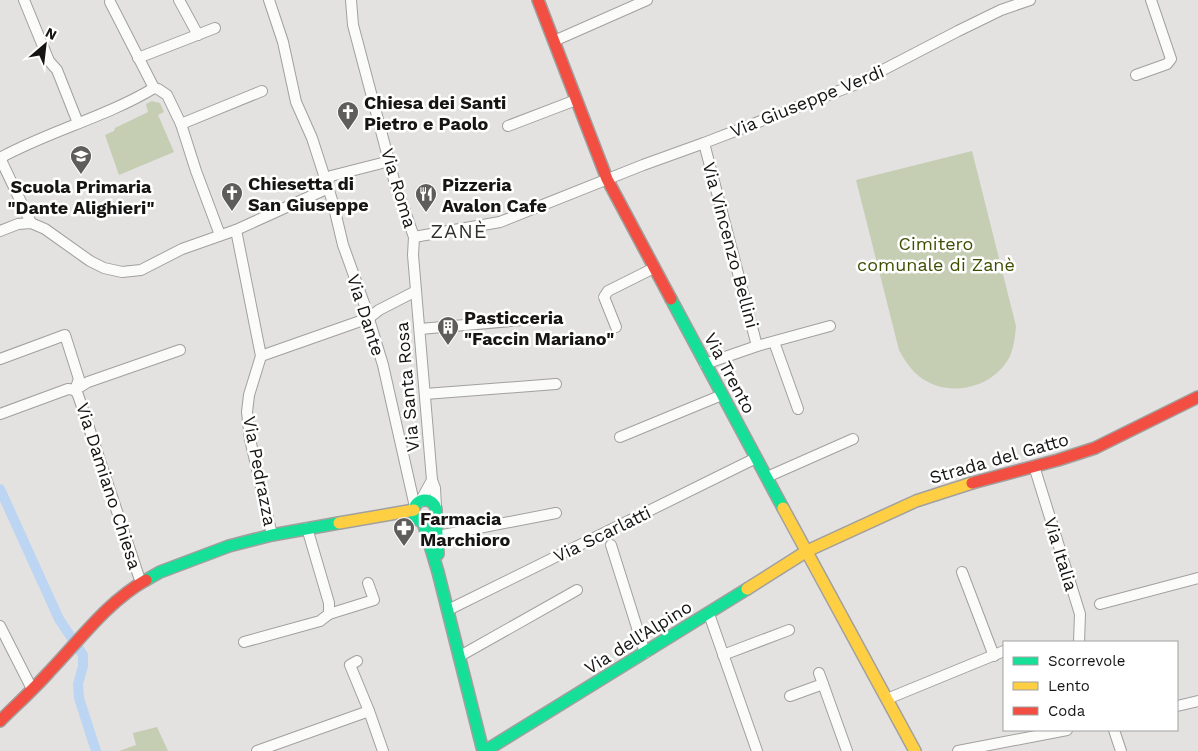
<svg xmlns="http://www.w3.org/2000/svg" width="1198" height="751" viewBox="0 0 1198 751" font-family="'Work Sans',sans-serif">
<rect width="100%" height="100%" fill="#e3e2e0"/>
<g fill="#c5cdb3">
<path d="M152,101L160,103L164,112L158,115L174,152L119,175L105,135L114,131L115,128L148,112L146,104Z"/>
<path d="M972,151L1016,326C1015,337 1014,346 1010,356C994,388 949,399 920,377C911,370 905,361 899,350L856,180Z"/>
<path d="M157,727L168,751H119L136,745L133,733Z"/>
</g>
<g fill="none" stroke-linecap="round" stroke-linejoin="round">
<path stroke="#bcd5f2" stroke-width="10" d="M0,489L59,619L83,655V666L78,684L79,698L96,751"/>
<g stroke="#a1a09f" stroke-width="12">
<g id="street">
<path d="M24,0L49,61L57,70L78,123"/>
<path d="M179,0L198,35"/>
<path d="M269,0L283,42L296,102L312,138L333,203L343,245L365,306L383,365L415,507"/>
<path d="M351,0L353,25L394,180L414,237L413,255L432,480L435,488L436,507"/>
<path d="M110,2L154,88"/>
<path d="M554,41L647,0"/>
<path d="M138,58L215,28"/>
<path d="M1136,75L1167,64L1171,59L1151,0"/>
<path d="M181,124L262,91"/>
<path d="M508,126L576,100"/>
<path d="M704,143L757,346"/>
<path d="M0,158C49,131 106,117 154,88L158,89L167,95L181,124L196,171L220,235"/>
<path d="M0,158L31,223"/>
<path d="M236,230L261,356L249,395L247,412L250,439L272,535"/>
<path d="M0,231L18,224L31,223L45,229L90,261L104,268L122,272L141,270L182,249L236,230L322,191L331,176L390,161"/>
<path d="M414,237L500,222L643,165L704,143L854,85L958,31L1001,10L1030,0"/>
<path d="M616,327L604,297L608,291L654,268"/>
<path d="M420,329L534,319"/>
<path d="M774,342L798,409"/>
<path d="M261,356L369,318L379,310L416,291"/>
<path d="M0,359L65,335L79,379L75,390"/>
<path d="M705,364L757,346L830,326"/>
<path d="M75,390L78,395L141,583"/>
<path d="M75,390L88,382L180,350"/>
<path d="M425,394L556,384"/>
<path d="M0,414L68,389L75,390"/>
<path d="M620,437L722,395"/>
<path d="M1034,466L1080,614L1079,642"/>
<path d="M767,477L853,439"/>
<path d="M420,502L432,480"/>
<path d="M438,536L556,513"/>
<path d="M611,545L645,653"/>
<path d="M962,572L994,656"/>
<path d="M1100,604L1198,578"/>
<path d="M448,610L756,458"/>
<path d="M329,614L374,600L368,583"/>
<path d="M709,614L757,751"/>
<path d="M0,626L32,689"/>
<path d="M244,642L320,621L329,614V603L307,528"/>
<path d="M723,655L789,630"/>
<path d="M460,656L577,590"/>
<path d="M357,661L350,665L369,711L383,751"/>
<path d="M823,684L847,751"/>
<path d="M790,696L823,684L819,673"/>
<path d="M887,699L1004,651"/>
<path d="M1177,706L1198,701"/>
<path d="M1114,730L1121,751"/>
<path d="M257,751L369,711"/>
<path d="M958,751L1067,730"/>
</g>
</g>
<g stroke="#a1a09f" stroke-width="14">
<g id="fast">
<path d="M671,299L783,508"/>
<circle cx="425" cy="511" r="11"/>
<path d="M436,515L438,554"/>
<path d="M423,522L438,572L483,751"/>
<path d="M146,580L160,572L229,546L272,535L339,523"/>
<path d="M485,751L747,589"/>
</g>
</g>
<g stroke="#a1a09f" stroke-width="14">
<g id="slow">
<path d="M783,508L915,751"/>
<path d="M339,523L414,510"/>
<path d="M747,589L807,551L916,501L972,483"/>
</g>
</g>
<g stroke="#a1a09f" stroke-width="14">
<g id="jam">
<path d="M538,0L607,179L671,299"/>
<path d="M972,483L1058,460L1095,448L1198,397"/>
<path d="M0,721C16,705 34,689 49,672C80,640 107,602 146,580"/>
</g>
</g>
<use href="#street" stroke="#fbfbfa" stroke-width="10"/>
<use href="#fast" stroke="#16e098" stroke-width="11"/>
<use href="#slow" stroke="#ffcf43" stroke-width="11"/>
<use href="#jam" stroke="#f24e42" stroke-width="11"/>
</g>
<defs>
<g id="church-pin" transform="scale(1.125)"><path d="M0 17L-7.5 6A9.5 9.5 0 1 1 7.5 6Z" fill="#5e5d5b" stroke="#fff"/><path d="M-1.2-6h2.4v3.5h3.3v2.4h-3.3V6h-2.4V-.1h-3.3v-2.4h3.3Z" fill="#fff"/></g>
<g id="school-pin" transform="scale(1.125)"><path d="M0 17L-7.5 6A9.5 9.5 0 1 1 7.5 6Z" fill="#5e5d5b" stroke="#fff"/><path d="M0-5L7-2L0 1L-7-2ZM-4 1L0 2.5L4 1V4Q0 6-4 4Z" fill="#fff"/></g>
<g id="restaurant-pin" transform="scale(1.125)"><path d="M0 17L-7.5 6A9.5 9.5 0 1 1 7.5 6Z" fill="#5e5d5b" stroke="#fff"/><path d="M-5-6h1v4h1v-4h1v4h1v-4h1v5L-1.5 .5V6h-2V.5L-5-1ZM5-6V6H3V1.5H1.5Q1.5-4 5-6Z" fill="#fff"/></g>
<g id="building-pin" transform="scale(1.125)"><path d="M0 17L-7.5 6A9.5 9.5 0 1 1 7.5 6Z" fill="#5e5d5b" stroke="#fff"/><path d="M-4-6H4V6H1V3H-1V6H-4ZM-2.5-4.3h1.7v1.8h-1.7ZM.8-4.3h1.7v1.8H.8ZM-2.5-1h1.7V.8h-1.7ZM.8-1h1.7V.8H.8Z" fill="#fff"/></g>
<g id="pharmacy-pin" transform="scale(1.125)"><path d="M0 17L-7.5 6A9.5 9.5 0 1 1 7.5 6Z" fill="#5e5d5b" stroke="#fff"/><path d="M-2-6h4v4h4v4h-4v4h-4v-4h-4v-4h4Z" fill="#fff"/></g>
</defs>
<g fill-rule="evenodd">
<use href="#church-pin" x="348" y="112"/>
<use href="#school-pin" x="81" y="156"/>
<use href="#church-pin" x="232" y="193"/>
<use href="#restaurant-pin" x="426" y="194"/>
<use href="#building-pin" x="448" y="327"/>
<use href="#pharmacy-pin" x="404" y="528"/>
</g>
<g text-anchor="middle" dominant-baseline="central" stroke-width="5" stroke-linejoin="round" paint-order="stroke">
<g font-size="18" fill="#161514" stroke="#fff">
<text transform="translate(807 101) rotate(-22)">Via Giuseppe Verdi</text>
<text transform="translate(399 188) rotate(73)">Via Roma</text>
<text transform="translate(731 245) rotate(75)">Via Vincenzo Bellini</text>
<text transform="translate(366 315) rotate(72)">Via Dante</text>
<text transform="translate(730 373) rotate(62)">Via Trento</text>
<text transform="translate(407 387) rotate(-95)">Via Santa Rosa</text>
<text transform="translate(999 458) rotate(-16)">Strada del Gatto</text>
<text transform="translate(260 471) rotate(79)">Via Pedrazza</text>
<text transform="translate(109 486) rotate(72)">Via Damiano Chiesa</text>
<text transform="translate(602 534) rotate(-26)">Via Scarlatti</text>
<text transform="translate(1061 554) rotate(73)">Via Italia</text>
<text transform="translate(638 637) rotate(-32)">Via dell'Alpino</text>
</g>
<g font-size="18" font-weight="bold" fill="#161514" stroke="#fff" text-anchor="start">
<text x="364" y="102">Chiesa dei Santi<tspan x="364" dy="21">Pietro e Paolo</tspan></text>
<text x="248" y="183">Chiesetta di<tspan x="248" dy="21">San Giuseppe</tspan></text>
<text x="442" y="184">Pizzeria<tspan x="442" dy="21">Avalon Cafe</tspan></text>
<text x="81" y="186" text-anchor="middle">Scuola Primaria<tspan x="81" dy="21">"Dante Alighieri"</tspan></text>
<text x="464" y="317">Pasticceria<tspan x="464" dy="21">"Faccin Mariano"</tspan></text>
<text x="420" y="518">Farmacia<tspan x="420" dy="21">Marchioro</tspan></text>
</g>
<g font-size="18" fill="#3e4f02" stroke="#fff">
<text x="936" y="243">Cimitero<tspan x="936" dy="21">comunale di Zanè</tspan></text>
</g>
<g font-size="20" letter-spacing="1" fill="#32302d" stroke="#fff">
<text x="459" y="231">ZANÈ</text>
</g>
</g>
<rect x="1003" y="641" width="175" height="90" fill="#ffffff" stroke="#a2a1a1"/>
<rect x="1013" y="657" width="25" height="8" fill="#16e098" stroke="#a2a1a1"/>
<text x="1048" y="666" font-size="15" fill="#161514">Scorrevole</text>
<rect x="1013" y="682" width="25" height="8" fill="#ffcf43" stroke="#a2a1a1"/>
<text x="1048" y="691" font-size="15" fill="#161514">Lento</text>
<rect x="1013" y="707" width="25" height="8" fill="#f24e42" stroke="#a2a1a1"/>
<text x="1048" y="716" font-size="15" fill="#161514">Coda</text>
<g transform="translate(45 45) rotate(28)" stroke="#ffffff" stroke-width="4" paint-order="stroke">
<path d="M0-4L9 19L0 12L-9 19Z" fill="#161514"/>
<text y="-8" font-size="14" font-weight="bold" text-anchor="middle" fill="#161514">N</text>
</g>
</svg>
